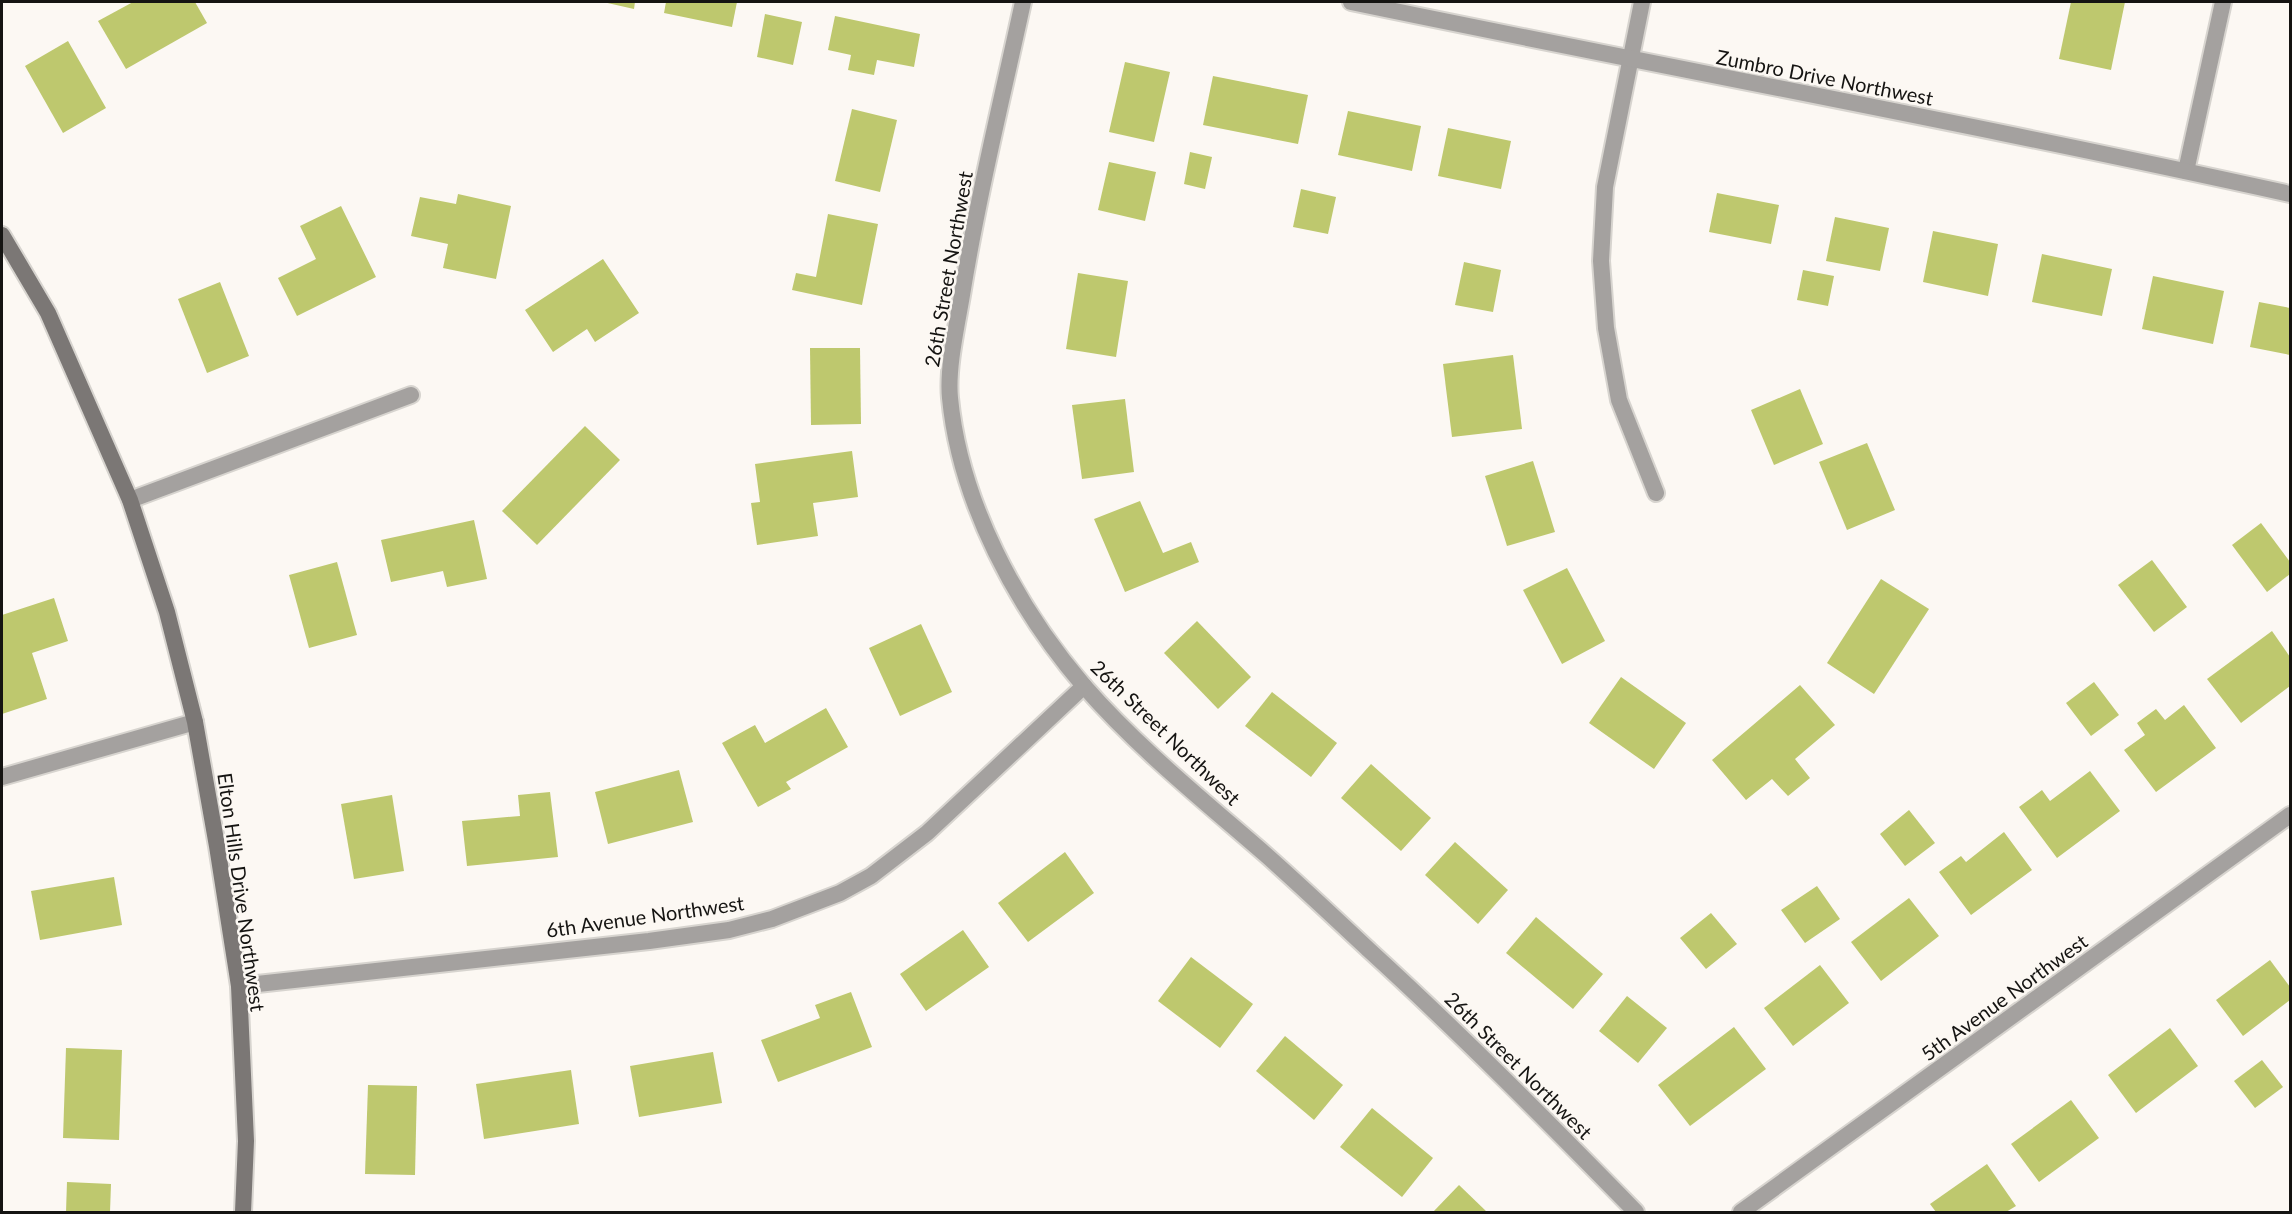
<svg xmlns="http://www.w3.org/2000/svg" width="2292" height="1214" viewBox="0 0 2292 1214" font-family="Lato,sans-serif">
<rect width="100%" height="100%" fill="#fcf8f3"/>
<g fill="#bec86e">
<path d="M133,2H195L207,23L126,69L98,21Z"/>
<path d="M603,2H635L634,9Z"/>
<path d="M666,2H737L732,27L664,13Z"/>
<path d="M2071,2H2125L2111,70L2059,59Z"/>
<path d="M765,14L802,22L793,65L757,57Z"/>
<path d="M835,16L920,34L914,67L877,60L874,75L848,70L851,55L828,50Z"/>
<path d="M68,41L106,108L63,133L25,66Z"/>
<path d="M1125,62L1170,72L1154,142L1109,132Z"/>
<path d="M1213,76L1308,95L1298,144L1203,125Z"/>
<path d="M852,109L897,120L880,192L835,181Z"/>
<path d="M1348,111L1421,126L1412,171L1338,155Z"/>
<path d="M1448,128L1511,141L1501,189L1438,176Z"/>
<path d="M1190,152L1212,157L1205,189L1184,184Z"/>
<path d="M1109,162L1156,172L1145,221L1098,210Z"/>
<path d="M1301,189L1336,197L1328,234L1293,227Z"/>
<path d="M1717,193L1779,205L1771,244L1709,232Z"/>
<path d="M458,194L511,206L496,279L443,268L448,244L411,236L420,197L456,204Z"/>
<path d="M341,206L376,277L297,316L278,278L316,259L300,226Z"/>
<path d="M828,214L878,224L862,305L792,290L796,273L816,277Z"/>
<path d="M1835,217L1889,228L1880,271L1826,261Z"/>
<path d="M1933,231L1998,244L1988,296L1923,282Z"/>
<path d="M2042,254L2112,269L2102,316L2032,302Z"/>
<path d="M603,259L639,313L595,342L587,329L553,352L525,310Z"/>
<path d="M1464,262L1501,270L1493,312L1455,305Z"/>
<path d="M1803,270L1834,276L1828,306L1797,300Z"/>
<path d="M1078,273L1128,281L1116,357L1066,349Z"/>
<path d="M2153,276L2224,291L2213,344L2142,329Z"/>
<path d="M220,282L249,356L207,373L178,299Z"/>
<path d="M2259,302L2290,308V355L2250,347Z"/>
<path d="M810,348H860L861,424L811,425Z"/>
<path d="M1513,355L1522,429L1452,437L1443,364Z"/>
<path d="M1800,389L1823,444L1774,465L1751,410Z"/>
<path d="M1125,399L1134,472L1082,479L1072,405Z"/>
<path d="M585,426L620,460L537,545L502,511Z"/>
<path d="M1867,443L1895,510L1847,530L1819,462Z"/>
<path d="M852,451L858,497L813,503L818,536L757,545L751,503L760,502L755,464Z"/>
<path d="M1533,461L1555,532L1507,546L1485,476Z"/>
<path d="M1140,501L1163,553L1191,542L1199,562L1125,592L1094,519Z"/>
<path d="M474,520L487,579L447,587L443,571L391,582L381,540Z"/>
<path d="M2261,523L2290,562V574L2267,592L2232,545Z"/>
<path d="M2152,560L2187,607L2154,632L2118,585Z"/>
<path d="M337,562L357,635L309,648L289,575Z"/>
<path d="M1567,568L1605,641L1562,664L1523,590Z"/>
<path d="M1881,579L1929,609L1874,694L1827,663Z"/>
<path d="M54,598L68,641L32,653L47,699L2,714V615Z"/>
<path d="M1197,621L1251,677L1218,709L1164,653Z"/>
<path d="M921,624L952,692L900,716L869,648Z"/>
<path d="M2272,631L2290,657V686L2241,723L2207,679Z"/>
<path d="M1621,677L1686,723L1654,769L1589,723Z"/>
<path d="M2094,682L2119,715L2091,736L2066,703Z"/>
<path d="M1800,685L1835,725L1795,759L1810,778L1788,796L1772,779L1746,800L1712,760Z"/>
<path d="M1272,692L1337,743L1311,777L1245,726Z"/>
<path d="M2184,705L2216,748L2156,792L2124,750L2145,735L2137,723L2156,709L2165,720Z"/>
<path d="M826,708L848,747L786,782L791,789L758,807L722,743L755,725L765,743Z"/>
<path d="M1371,764L1431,818L1401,851L1341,798Z"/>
<path d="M679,770L693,822L608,844L595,792Z"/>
<path d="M2090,771L2120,811L2057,858L2019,807L2042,790L2050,801Z"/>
<path d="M550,792L558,857L467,866L462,821L520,816L518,795Z"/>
<path d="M392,795L404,871L354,879L341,804Z"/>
<path d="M1909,810L1935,843L1905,866L1880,834Z"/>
<path d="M2004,832L2032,870L1971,915L1939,872L1961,856L1966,862Z"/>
<path d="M1455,842L1508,890L1478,924L1425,875Z"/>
<path d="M1065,852L1094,893L1028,942L998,903Z"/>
<path d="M114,877L122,925L40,940L31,891Z"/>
<path d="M1817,886L1840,919L1805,943L1781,910Z"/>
<path d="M1909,898L1939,936L1881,981L1851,942Z"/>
<path d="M1711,913L1737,944L1706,969L1680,938Z"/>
<path d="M1536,917L1603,974L1573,1009L1506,953Z"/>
<path d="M963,930L989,967L926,1011L900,974Z"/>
<path d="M1191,957L1253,1004L1220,1048L1158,1001Z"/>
<path d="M2270,960L2290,987V1000L2243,1036L2216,1000Z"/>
<path d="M1820,965L1849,1003L1793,1046L1764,1008Z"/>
<path d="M851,992L872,1047L778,1082L761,1040L820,1018L815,1005Z"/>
<path d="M1627,996L1667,1028L1638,1063L1599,1031Z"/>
<path d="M1734,1027L1766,1069L1690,1126L1658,1085Z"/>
<path d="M2170,1028L2198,1066L2136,1113L2108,1075Z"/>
<path d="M1285,1036L1343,1085L1314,1120L1256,1071Z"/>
<path d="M66,1048L122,1050L119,1140L63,1138Z"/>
<path d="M713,1052L722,1103L639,1117L630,1066Z"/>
<path d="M2262,1060L2283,1087L2255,1108L2234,1081Z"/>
<path d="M571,1070L579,1124L484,1139L476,1084Z"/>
<path d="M368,1085L417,1086L415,1175L365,1174Z"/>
<path d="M2071,1100L2099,1138L2039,1182L2011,1144Z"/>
<path d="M1372,1108L1433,1158L1402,1197L1340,1147Z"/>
<path d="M1987,1164L2016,1206L2006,1212H1936L1930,1204Z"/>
<path d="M67,1182L111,1184L110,1212H66Z"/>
<path d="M1459,1185L1487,1212H1433Z"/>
</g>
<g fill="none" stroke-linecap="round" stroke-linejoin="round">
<g stroke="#d7d4cf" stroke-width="20">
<g id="minor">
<path d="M1023,2C1002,99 978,196 962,295C957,325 947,368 950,398C960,502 1017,608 1084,686C1137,747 1204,801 1265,854C1300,885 1335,918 1369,950C1462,1035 1549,1123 1636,1212"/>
<path d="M1642,2L1605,187L1601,261L1606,328L1619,400L1656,493"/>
<path d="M2186,171L2223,2"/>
<path d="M130,500L411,395"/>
<path d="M2,777L195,722"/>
<path d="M239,986L649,941L729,930L772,919L840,893L871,876L927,833L1084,686"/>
<path d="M1741,1212L2290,815"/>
</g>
</g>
<g stroke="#d7d4cf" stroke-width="20">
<path id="tertiary" d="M1351,2C1664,67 1978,125 2290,194"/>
</g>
<g stroke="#d7d4cf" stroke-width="20">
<path id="secondary" d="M2,235L48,313L130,500L167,612L195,722L217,846L239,986L246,1141L243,1212"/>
</g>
<use href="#minor" stroke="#a4a19f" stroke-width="16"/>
<use href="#tertiary" stroke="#a4a19f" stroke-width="16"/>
<use href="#secondary" stroke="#7b7775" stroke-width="16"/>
</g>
<g text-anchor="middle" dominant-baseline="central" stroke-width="5" stroke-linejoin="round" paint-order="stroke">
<g font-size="20" fill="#151412" stroke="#fcf8f3">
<text transform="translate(1825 77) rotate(11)">Zumbro Drive Northwest</text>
<text transform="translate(948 269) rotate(-80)">26th Street Northwest</text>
<text transform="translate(1166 732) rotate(44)">26th Street Northwest</text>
<text transform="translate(242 892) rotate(82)">Elton Hills Drive Northwest</text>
<text transform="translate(645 916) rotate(-8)">6th Avenue Northwest</text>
<text transform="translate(2004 997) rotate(-36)">5th Avenue Northwest</text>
<text transform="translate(1519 1065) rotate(45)">26th Street Northwest</text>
</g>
</g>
<rect width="2292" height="1214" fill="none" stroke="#151412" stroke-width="6"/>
</svg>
